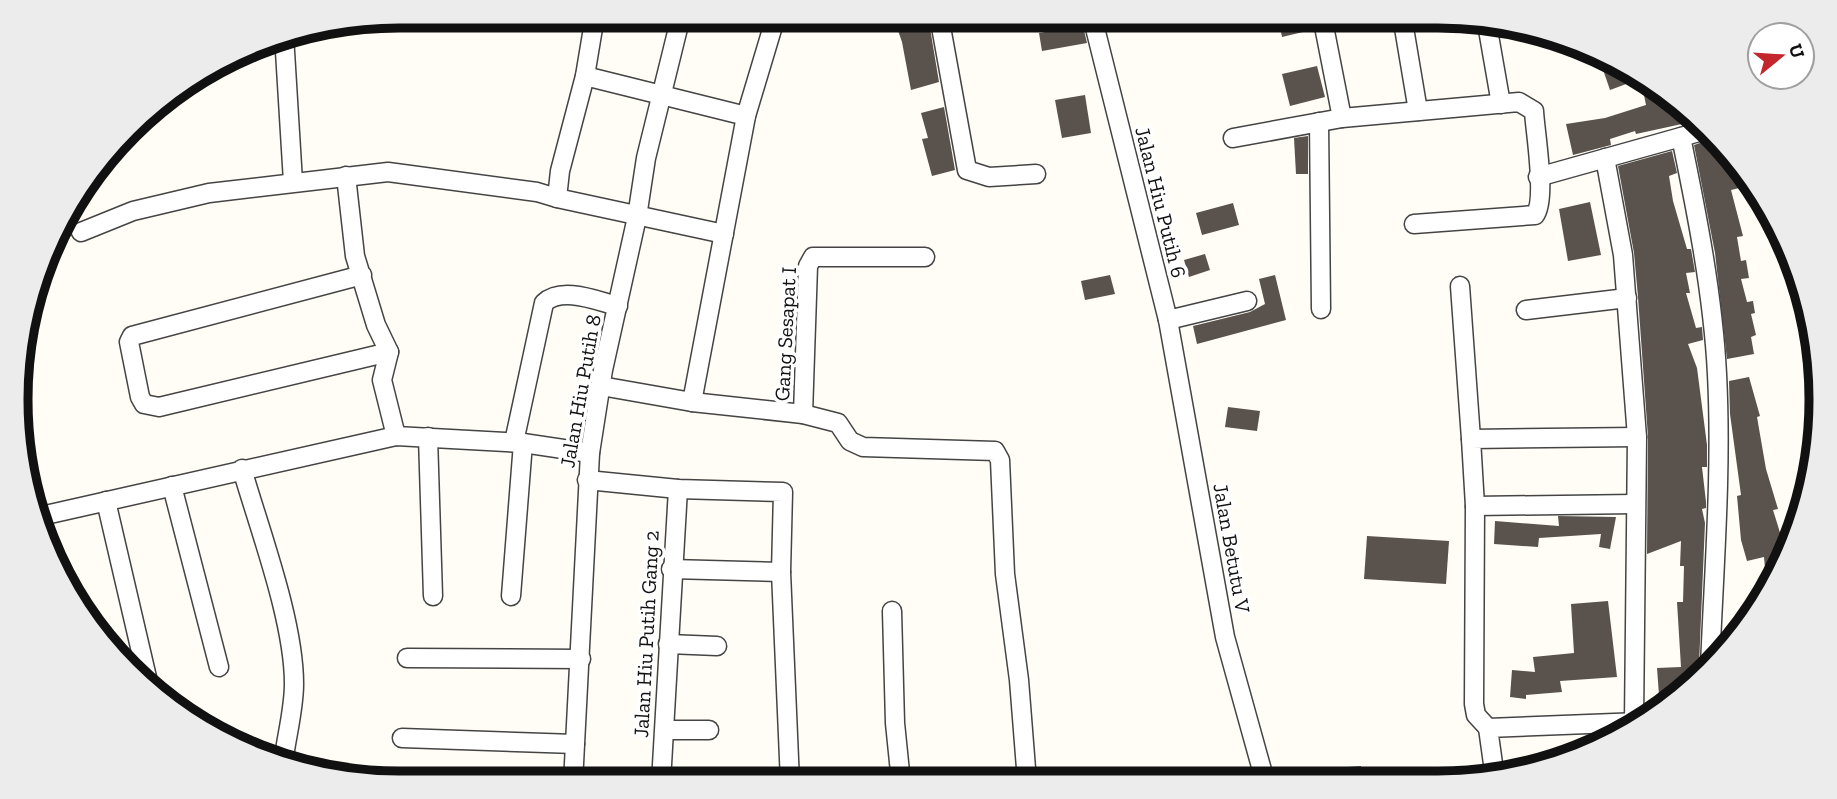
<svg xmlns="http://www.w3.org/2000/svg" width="1837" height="799" viewBox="0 0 1837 799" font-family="'Zilla Slab',serif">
<rect width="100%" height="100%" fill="#fffdf5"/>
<g fill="#5a524d">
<path d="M893,16H928L939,82L911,90L902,42Z"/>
<path d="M1159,16H1205V21L1162,30Z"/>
<path d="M1300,17L1303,32L1282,37L1279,22Z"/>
<path d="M1083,26L1087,43L1042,51L1039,33Z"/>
<path d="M1599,58L1620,70L1637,80L1610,90Z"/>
<path d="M1317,66L1325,97L1290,106L1282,74Z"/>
<path d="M1657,92L1688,109L1691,122L1636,134L1635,131L1610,139L1611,145L1573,155L1566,124L1605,118L1646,105L1644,95Z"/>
<path d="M1085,95L1091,133L1062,138L1055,100Z"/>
<path d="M944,107L955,170L932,176L922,139L928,138L921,113Z"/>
<path d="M1308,136V174H1296L1294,138Z"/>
<path d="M1712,139L1748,186L1731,190L1743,236L1737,237L1741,261L1746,260L1749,278L1741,279L1747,302L1753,301L1755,313L1751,314L1756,335L1751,337L1754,354L1727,359L1715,253L1694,145Z"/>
<path d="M1672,151L1677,173L1669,176L1673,201L1687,249H1691L1695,272L1686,273L1690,293H1686L1696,328L1702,327L1703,340L1688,344L1697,368L1707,445V467H1702L1706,502V508L1702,509L1705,523L1699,665L1701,676L1682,694L1659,695L1657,668L1681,667L1677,602H1683L1684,566H1680L1681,541L1647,554L1648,437L1638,297L1634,253L1618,166Z"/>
<path d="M1590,202L1601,255L1568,261L1559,209Z"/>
<path d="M1233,203L1239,225L1202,235L1196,213Z"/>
<path d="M1205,254L1210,270L1189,277L1184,260Z"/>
<path d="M1110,275L1115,294L1085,300L1081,281Z"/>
<path d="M1275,275L1286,320L1197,344L1193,326L1250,312L1265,304L1259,279Z"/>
<path d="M1749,377L1760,416L1757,417L1766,469L1778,509L1773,510L1786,552L1781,553L1780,565L1765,568L1764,557L1747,561L1741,540L1737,496L1741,495L1730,414L1729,381Z"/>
<path d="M1228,407L1260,411L1257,431L1225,427Z"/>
<path d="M1558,516L1616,517L1610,549L1599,547L1601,534L1539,538L1538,547L1494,544L1495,521L1559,526Z"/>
<path d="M1367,536L1449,541L1446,584L1364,579Z"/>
<path d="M1608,601L1617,677L1560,681L1562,692L1526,695V699L1510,697L1512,670L1535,672L1533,657L1574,653L1571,604Z"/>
<path d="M1361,766L1362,780H1319L1318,769Z"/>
</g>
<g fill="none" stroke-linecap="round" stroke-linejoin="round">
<g stroke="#444" stroke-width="21">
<g id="street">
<path d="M443,16L515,21L521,16"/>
<path d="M595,16L585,76L560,171L557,198L724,234"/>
<path d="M939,16L967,170L989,177L1036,174"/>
<path d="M1092,16L1168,320L1247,301"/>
<path d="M1402,16L1418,111"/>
<path d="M1487,24L1501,104"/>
<path d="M284,35L293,182"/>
<path d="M585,76L746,116"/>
<path d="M1342,118L1519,102L1534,111C1535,132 1547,199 1535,215L1414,224"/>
<path d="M1319,122L1321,309"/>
<path d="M1681,137C1697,214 1713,295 1717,374C1722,471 1714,568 1710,666"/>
<path d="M1233,138L1342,118L1322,16"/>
<path d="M1605,158L1623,255L1637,437L1634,722"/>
<path d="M346,176L355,256L376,325L389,352L382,380L396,436"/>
<path d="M1538,177L1706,130"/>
<path d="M81,232L133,211L209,193L388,172L537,192L557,198"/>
<path d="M362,275L132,336L129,342L140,397L144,404L159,407L389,352"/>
<path d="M1460,286L1471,439"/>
<path d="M1526,310L1627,298"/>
<path d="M1168,320L1225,637L1265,781"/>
<path d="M601,386L692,402L803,414L838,423L850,441L863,447L995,451L1000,460L1005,574L1019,680L1027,781"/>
<path d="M692,402L746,116L776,16"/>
<path d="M803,414L808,266L813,257H925"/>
<path d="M428,437L433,596"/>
<path d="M514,442L544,303C562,286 597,301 618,306"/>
<path d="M242,469C260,531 294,621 294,684C294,710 286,738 283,764"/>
<path d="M587,480L678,489L783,492L781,572L790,782"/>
<path d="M172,486L219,667"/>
<path d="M106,501L149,686"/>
<path d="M1475,506L1635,504"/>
<path d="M41,516L396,436L523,443L590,453"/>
<path d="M671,569L781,572"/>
<path d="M511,596L523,443"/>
<path d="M892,611L895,723L901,782"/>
<path d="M668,644L717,646"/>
<path d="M407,658L581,659"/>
<path d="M1488,728L1476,715L1474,704L1475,506L1471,439L1637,437"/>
<path d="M665,730H709"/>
<path d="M402,738L575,744"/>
<path d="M1495,778L1488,728L1640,722"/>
<path d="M661,782L678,489"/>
<path d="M573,783L590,453L603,370L637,217L646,158L681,16"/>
</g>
</g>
<use href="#street" stroke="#fff" stroke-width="18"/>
</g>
<g text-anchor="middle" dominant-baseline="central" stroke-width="7" stroke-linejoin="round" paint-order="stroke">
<g font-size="21" fill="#111" stroke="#fff">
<text transform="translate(1161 202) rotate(76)">Jalan Hiu Putih 6</text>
<text transform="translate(785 334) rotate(-87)">Gang Sesapat I</text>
<text transform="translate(580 391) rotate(-80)">Jalan Hiu Putih 8</text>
<text transform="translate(1232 548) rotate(80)">Jalan Betutu V</text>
<text transform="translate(646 634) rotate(-87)">Jalan Hiu Putih Gang 2</text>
</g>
</g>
<path d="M0 0H1837V799H0ZM399 28H1438A371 371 0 0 1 1809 399V400A371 371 0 0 1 1438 771H399A371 371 0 0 1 28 400V399A371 371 0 0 1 399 28Z" fill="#ececec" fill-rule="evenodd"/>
<path fill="none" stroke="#111" stroke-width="9" d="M399 28H1438A371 371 0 0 1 1809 399V400A371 371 0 0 1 1438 771H399A371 371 0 0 1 28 400V399A371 371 0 0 1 399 28Z"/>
<g transform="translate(1781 56) rotate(72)"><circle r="33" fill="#ffffff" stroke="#a0a0a0" stroke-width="2"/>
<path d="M0-5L12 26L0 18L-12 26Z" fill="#c4262e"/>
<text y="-10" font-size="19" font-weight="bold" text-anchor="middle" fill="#111111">U</text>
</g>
</svg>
